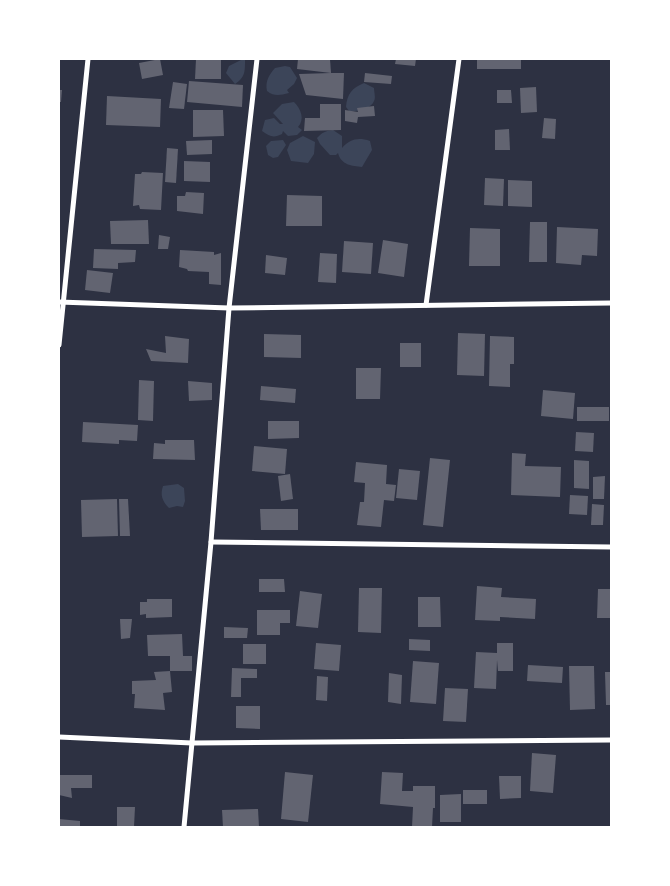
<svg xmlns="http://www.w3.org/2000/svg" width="670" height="886" viewBox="0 0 670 886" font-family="Raleway,sans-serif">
<rect width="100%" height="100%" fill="#2d3142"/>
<g fill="#3c4559">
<path d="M241,60H245C245,72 245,77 235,84L226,73L229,66Z"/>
<path d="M285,66L290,67L297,78L294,84L287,90L289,93C280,95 275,97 267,91C265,81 269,75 275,68Z"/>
<path d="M364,83L374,88C374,92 376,98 374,101C372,108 357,112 349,111L346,107C347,94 352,88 364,83Z"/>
<path d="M294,102C301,109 305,119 298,127L302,130L297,135L288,136L283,131L282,134C274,138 270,137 262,131L265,120L274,118L280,124H283L273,113L282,104Z"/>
<path d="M333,130L342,136V148C350,139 358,137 370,141L372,150L362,167C352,166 341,165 338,153L336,155H330L320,144L317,138C323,132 325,131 333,130Z"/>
<path d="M303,136L315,142L314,154L308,163L291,161L287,150L290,143Z"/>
<path d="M283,140L286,145L278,157L273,158L268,155L266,146L271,141Z"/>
<path d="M178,484L184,488L185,501L183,507L177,506L169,508C162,501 160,495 163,486Z"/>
</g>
<g fill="#626471">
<path d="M160,59L163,75L142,79L139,63Z"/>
<path d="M196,59H221V79H195Z"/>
<path d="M298,59H330L331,73L297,69Z"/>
<path d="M396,59H416L415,66L395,64Z"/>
<rect x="477" y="59" width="44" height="10"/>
<path d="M331,73H344L343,99L306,95L299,74Z"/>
<path d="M365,73L392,76L391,84L364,82Z"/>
<path d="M189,81L243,85L242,107L187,102Z"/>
<path d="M173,82L187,84L184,109L169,108Z"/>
<path d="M536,87L537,112L521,113L520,88Z"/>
<path d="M59,90H62L61,102H59Z"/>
<path d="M497,90H511L512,103H497Z"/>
<path d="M107,96L161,99L160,127L106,125Z"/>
<path d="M320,104H341V130L304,131L305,118H320Z"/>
<path d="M374,106L375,116L358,117L357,123L345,121V110L358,112L357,108Z"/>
<path d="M193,110H223L224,136L193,137Z"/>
<path d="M544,118L556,119L555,139L542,138Z"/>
<path d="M509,129L510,150H495V130Z"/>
<path d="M212,140V154L187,155L186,141Z"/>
<path d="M167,148L178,149L176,183L165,182Z"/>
<path d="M184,161L210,162V182L184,181Z"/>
<path d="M142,172L163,173L161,210L140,209L139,205L133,206L135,174H141Z"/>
<path d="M485,178L504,179L503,206L484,205Z"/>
<path d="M508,180L532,181V207L508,206Z"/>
<path d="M186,192L204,193L203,214L177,211V196H185Z"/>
<path d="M287,195L322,196V226H286Z"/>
<path d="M148,220L149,244H111L110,221Z"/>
<path d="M530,222H547V262H529Z"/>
<path d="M557,227L598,229L597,256L582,255L581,265L556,263Z"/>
<path d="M470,228L500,229V266H469Z"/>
<path d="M159,235L170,237L168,249H158Z"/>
<path d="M383,240L408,244L404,277L378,273Z"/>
<path d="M344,241L373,243L371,274L342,272Z"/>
<path d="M94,249L136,250L135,262L118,263V269L93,268Z"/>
<path d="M180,250L214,252V255L221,253V285L209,284V272L188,271L187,269L179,267Z"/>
<path d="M320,253L337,254L336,283L318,282Z"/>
<path d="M266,255L287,258L285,275L265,273Z"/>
<path d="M87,270L113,273L110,293L85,290Z"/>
<path d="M458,333L485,334L484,376L457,375Z"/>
<path d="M264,334L301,335V358L264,357Z"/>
<path d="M165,336L189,339L188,363L151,361L146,349L166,353Z"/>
<path d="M490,336L514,337V364H510V387L489,386Z"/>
<rect x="400" y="343" width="21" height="24"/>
<path d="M356,368H381L380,399H356Z"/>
<path d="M139,380L154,381L153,421L138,420Z"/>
<path d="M188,381L212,383V400L189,401Z"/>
<path d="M261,386L296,389L295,403L260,400Z"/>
<path d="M543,390L575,393L573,419L541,416Z"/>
<rect x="577" y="407" width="32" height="14"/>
<path d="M268,421H299V438L268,439Z"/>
<path d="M83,422L138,425L137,441L119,440V444L82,442Z"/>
<path d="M576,432L594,433L593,452L575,451Z"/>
<path d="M165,440H194L195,460L153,459L154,443L165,444Z"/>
<path d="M254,446L287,449L285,474L252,471Z"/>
<path d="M512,453L526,454L525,466L561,467L560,497L511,495Z"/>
<path d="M430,458L450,460L443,527L423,525Z"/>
<path d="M574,460L589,461V489L574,488Z"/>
<path d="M356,462L387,465L386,484L396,485L394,501L384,500L381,527L357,525L360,502H364L365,483L354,482Z"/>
<path d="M399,469L420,471L417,500L396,498Z"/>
<path d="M290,474L293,499L281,501L278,476Z"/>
<path d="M605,476L604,499H593V477Z"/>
<path d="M570,495L588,496L587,515L569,514Z"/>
<path d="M117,499L118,536L82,537L81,500Z"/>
<path d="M119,499H128L130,536H120Z"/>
<path d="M592,504L604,505L603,525H591Z"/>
<path d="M260,509H298V530H261Z"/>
<path d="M259,579H284L285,592H259Z"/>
<path d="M477,586L502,588L501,597L536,599L535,619L500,617V621L475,620Z"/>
<path d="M359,588H382L381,633L358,632Z"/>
<path d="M598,589H611V618H597Z"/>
<path d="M300,591L322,594L318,628L296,626Z"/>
<path d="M418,597H440L441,627H418Z"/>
<path d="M147,599H172V617L146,618V614L140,615V602H147Z"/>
<path d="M257,610H290V623H280V635H257Z"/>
<path d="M120,619H132L130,638L121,639Z"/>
<path d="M224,627L248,628L247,638H224Z"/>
<path d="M182,634L183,656H192V671H170V656H148L147,635Z"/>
<path d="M409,639L430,640V651L409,650Z"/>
<path d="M316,643L341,645L339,671L314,669Z"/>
<path d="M497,643H513V671H498L497,660L496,689L474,688L476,652L497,653Z"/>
<rect x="243" y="644" width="23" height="20"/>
<path d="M413,661L439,663L436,704L410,702Z"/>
<path d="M528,665L563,667L562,683L527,681Z"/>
<path d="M569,666H594L595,709L570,710Z"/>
<path d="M232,668L257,669V678H241V697H231Z"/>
<path d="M170,671L172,692L163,693L165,710L134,708L135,694H132V681L156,680L154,672Z"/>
<path d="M605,672H611V705H606Z"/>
<path d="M389,673L402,675L401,704L388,702Z"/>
<path d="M317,676L328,677L327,701L316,700Z"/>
<path d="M445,688L468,689L466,722L443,721Z"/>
<path d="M236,706H260V729L236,728Z"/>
<path d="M532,753L556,755L553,793L530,791Z"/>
<path d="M285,772L313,775L308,822L281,819Z"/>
<path d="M382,772L403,773L402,791H413V786H435V808H433L432,827H412L413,807L380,804Z"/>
<path d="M59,775H92V788H71L72,798L59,795Z"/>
<path d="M499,776H521V798L500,799Z"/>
<rect x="463" y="790" width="24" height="14"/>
<path d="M461,794V822H440V795Z"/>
<path d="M117,807H135L134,827H117Z"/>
<path d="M258,809L259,827H223L222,810Z"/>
<path d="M59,819L80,821V827H59Z"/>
</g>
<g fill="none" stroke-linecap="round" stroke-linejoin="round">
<g stroke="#fff" stroke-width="5">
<path d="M59,302L229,308L611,303"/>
<path d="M426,305L459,59"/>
<path d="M59,345L88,59"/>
<path d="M211,542L611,547"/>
<path d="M59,737L192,743L611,740"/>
<path d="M184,827L211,542L229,308L257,59"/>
</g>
</g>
<rect width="670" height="886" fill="none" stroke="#ffffff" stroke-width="120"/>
</svg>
